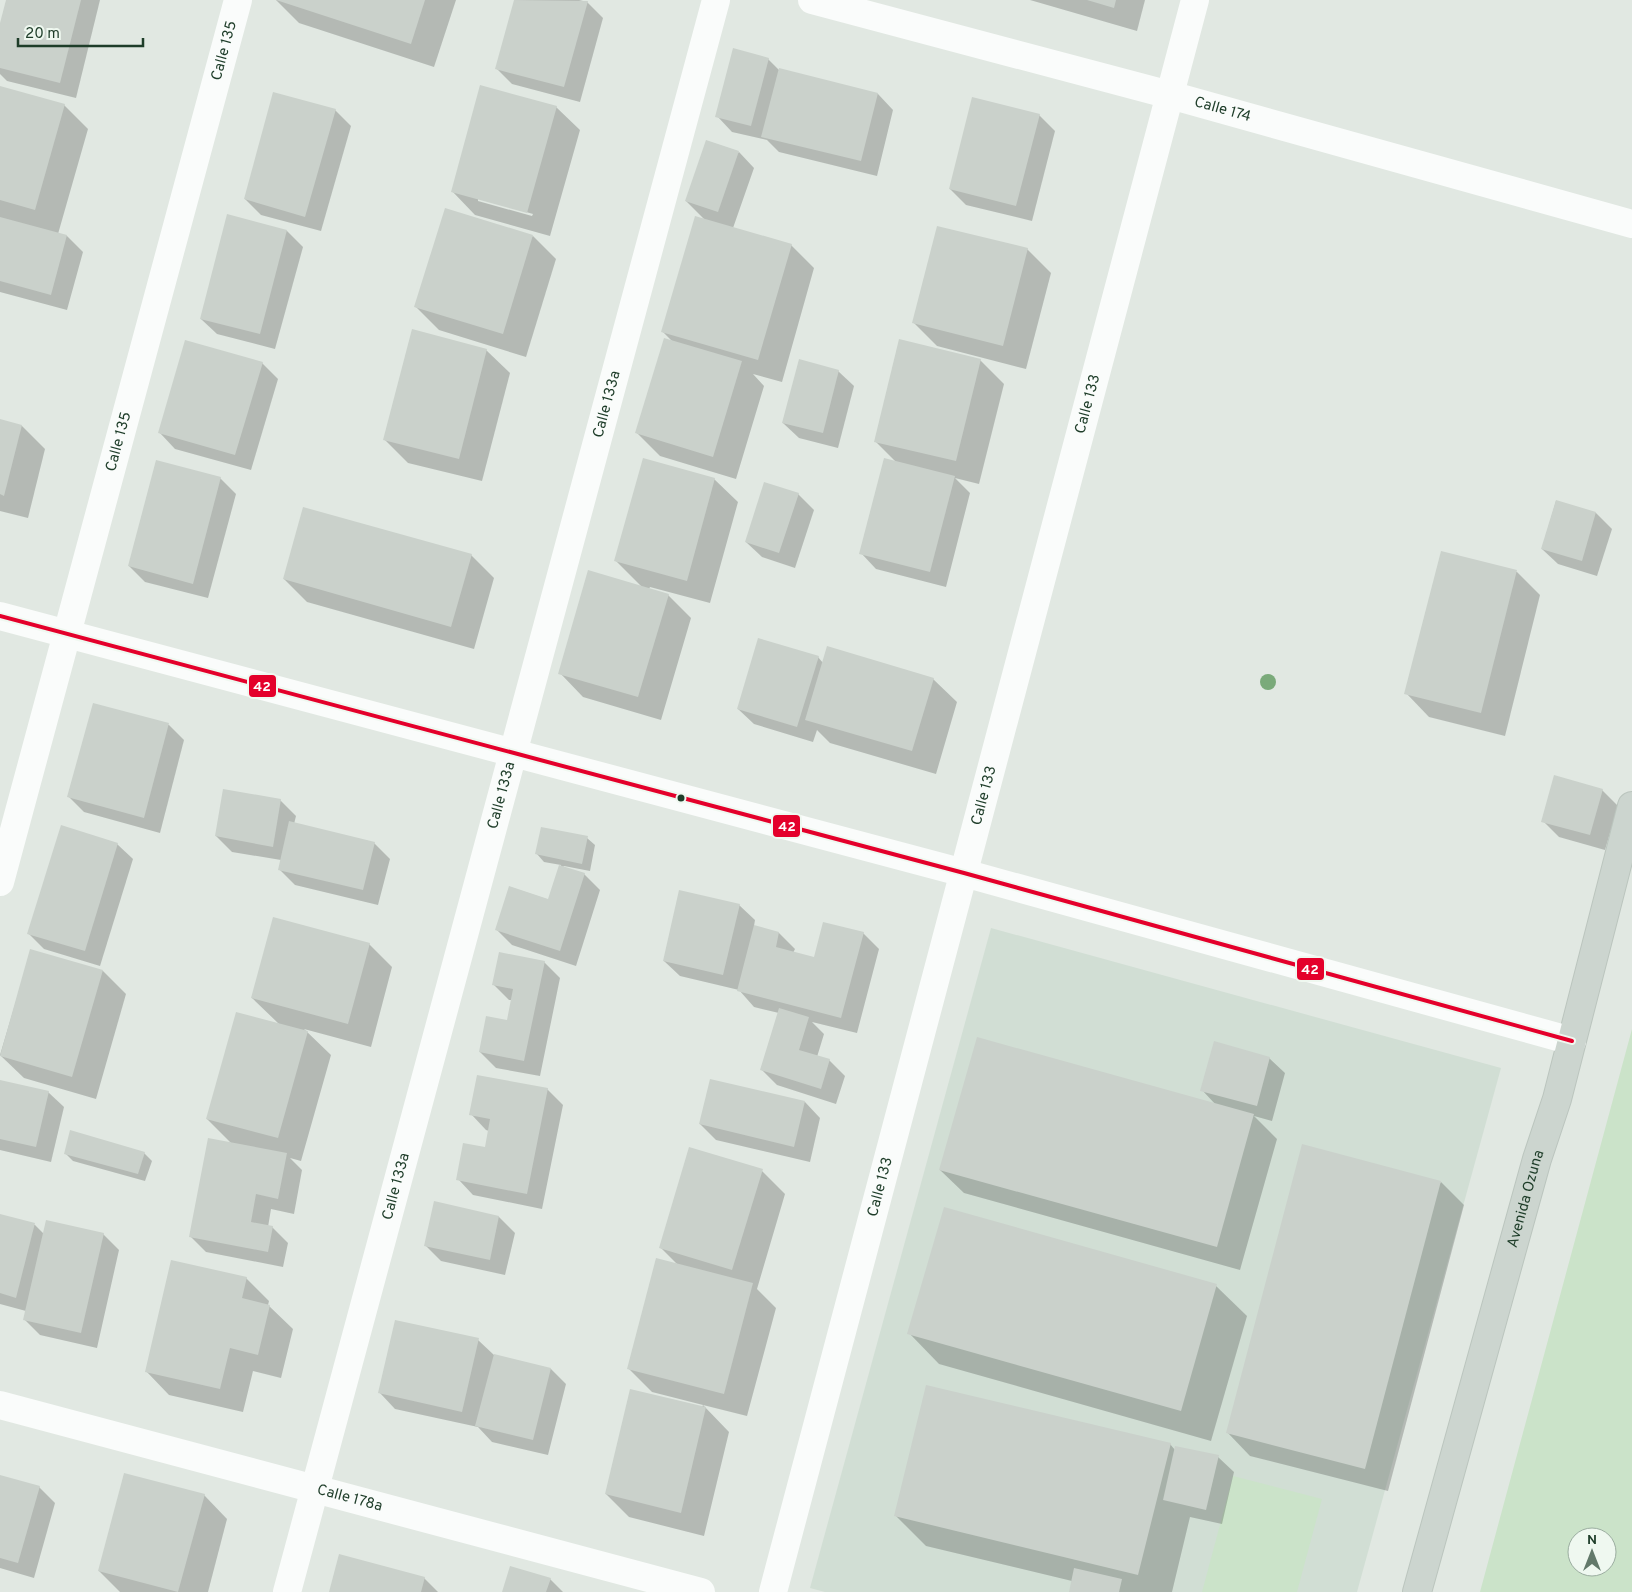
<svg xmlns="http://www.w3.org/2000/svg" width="1632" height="1592" viewBox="0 0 1632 1592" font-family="Overpass,sans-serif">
<rect width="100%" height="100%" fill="#e1e8e2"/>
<path fill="#d1ded4" d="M991,928L1501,1068L1357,1592H825L810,1588Z"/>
<g fill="#cbe3c9" fill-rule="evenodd">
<path d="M1632,1029V1592H1480ZM1577,1537H1607V1567H1577Z"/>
<path d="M1233,1476L1322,1499L1297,1592H1202Z"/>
</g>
<g fill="#0003" fill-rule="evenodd">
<path d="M7,0H100L76,98L7,81L0,74V28Z"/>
<path d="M276,0H456L434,67L299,23Z"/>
<path d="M515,0H579L587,2L603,18L580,102L512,84L497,69Z"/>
<path d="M1030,0H1145L1137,31Z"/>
<path d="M768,59L779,70L878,94L893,110L877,176L779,152L767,140L732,132L717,116Z"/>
<path d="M0,88L64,105L88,129L58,234L67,236L83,252L67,310L0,292Z"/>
<path d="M556,107L580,130L550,236L475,215L452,191ZM478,198L533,214L532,216L478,201Z"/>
<path d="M335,110L351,126L321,231L261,215L245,199Z"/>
<path d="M1039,115L1055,131L1032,221L966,205L950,189Z"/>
<path d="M739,152L754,168L733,228L791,245L814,268L782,382L753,374L764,386L736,479L660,456L637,433L672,341L663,332L705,220L686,201Z"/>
<path d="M228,216L287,231L303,247L275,349L217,334L201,319Z"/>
<path d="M533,236L556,259L526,357L439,330L416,307Z"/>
<path d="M1027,249L1051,273L1026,369L937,346L914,323Z"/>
<path d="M486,350L510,373L482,481L408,463L385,440Z"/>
<path d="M980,360L1004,384L979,484L955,478L970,493L946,587L876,569L861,553L897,463L875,441Z"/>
<path d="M262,363L278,379L251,470L175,449L160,433Z"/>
<path d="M838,371L854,386L838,448L799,438L783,423Z"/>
<path d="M0,421L22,426L45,449L28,518L0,511Z"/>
<path d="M220,478L236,494L208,598L145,582L129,566Z"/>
<path d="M714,479L738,502L710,603L650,587L649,589L668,595L691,618L661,720L583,697L560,673L642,587L616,561Z"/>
<path d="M798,494L814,510L795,568L762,557L746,542Z"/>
<path d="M1556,501L1596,513L1612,529L1597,576L1558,564L1542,549Z"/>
<path d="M1442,553L1517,572L1540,595L1505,736L1429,717L1406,693Z"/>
<path d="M471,555L494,578L474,649L307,602L284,579Z"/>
<path d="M818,657L823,663L933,679L957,702L936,774L830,743L817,730L813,742L754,724L738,709Z"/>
<path d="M94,704L169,725L184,740L160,833L84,812L68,796Z"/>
<path d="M1602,790L1618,806L1605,850L1559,837L1543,821Z"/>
<path d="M280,800L296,816L294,824L374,843L390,859L378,905L295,885L279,869L281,860L232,852L216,836Z"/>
<path d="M587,838L595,845L590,871L564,866L563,867L584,874L600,890L576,966L512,945L497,930L549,900L561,865L544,862L537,854Z"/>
<path d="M117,844L133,859L100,966L44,949L29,934Z"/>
<path d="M739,905L755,920L754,926L779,933L795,949L793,953L815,958L863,933L879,949L857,1033L812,1022L824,1034L817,1057L829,1060L845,1076L836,1104L777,1085L761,1069L779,1013L754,1007L739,990L680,976L664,961Z"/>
<path d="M369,944L392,967L371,1047L304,1029L331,1055L301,1161L290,1158L302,1170L294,1214L271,1209L268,1227H272L288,1243L283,1267L206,1252L190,1236L232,1144L207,1119L279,1024L252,998Z"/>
<path d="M31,951L103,971L126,994L96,1099L24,1078L0,1055Z"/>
<path d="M544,962L560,978L540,1076L496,1068L480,1052L508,1021L512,1000H509L493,984Z"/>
<path d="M1269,1058L1285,1073L1272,1121L1254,1116L1277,1139L1240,1270L964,1193L940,1170L1216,1105L1202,1090Z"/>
<path d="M0,1081L48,1092L64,1107L51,1162L0,1150Z"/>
<path d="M547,1089L563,1105L542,1209L473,1195L458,1179L486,1149L489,1131L486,1130L471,1114Z"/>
<path d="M805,1102L820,1118L810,1162L716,1140L700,1124Z"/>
<path d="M65,1153H144L152,1161L145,1181L73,1161Z"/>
<path d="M762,1171L785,1194L757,1289L776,1308L747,1416L703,1405L729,1432L704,1536L629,1517L606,1494L702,1407L703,1405L652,1392L629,1369L678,1265L660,1247Z"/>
<path d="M1441,1182L1464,1205L1388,1491L1250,1456L1227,1432Z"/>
<path d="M435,1202L499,1217L515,1233L505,1275L441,1261L425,1245Z"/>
<path d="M0,1215L35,1225L44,1234H103L119,1250L97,1348L40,1335L24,1319L26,1311L0,1304Z"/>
<path d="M246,1278L269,1301L268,1305L293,1329L281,1378L253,1371L243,1412L169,1395L146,1371Z"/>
<path d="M1216,1286L1247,1316L1211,1441L939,1364L909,1333Z"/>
<path d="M478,1340L494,1355L551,1369L566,1384L548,1455L492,1442L478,1427L395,1409L380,1393Z"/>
<path d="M1170,1444L1175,1450L1218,1457L1234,1472L1222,1524L1190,1517L1172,1592H1070L1072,1581L926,1546L896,1516Z"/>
<path d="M0,1477L39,1487L55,1503L34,1578L0,1568Z"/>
<path d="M204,1495L227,1519L208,1592H120L99,1571Z"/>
<path d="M424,1578L438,1592H330Z"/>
<path d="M550,1579L563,1592H503Z"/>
</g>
<g fill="#cad1cb">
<path d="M6,0H81L60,83L0,68V23Z"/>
<path d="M276,0H425L411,44Z"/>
<path d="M514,0L588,1L564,87L495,69Z"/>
<path d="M1087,0H1116L1114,8Z"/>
<path d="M733,48L769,58L751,126L715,117Z"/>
<path d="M779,68L878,93L861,161L761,137Z"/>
<path d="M480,85L557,106L527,213L451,192Z"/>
<path d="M0,86L65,104L35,210L0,200Z"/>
<path d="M273,92L336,109L305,217L244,199Z"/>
<path d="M972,97L1040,114L1016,206L949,189Z"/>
<path d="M706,140L739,151L718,212L685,201Z"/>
<path d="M445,208L533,235L503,334L414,307Z"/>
<path d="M227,214L287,230L260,334L200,319Z"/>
<path d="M695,216L792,244L758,360L661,332Z"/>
<path d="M0,217L67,235L51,295L0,281Z"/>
<path d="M937,226L1028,248L1003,346L912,323Z"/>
<path d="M412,329L487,349L459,459L383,440Z"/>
<path d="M664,338L742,361L713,457L635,433Z"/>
<path d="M899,339L981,359L956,461L874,442Z"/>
<path d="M185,340L263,362L235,455L158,433Z"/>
<path d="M799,359L839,370L823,433L782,423Z"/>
<path d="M0,419L22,425L4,496L0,494Z"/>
<path d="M643,458L715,478L687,581L614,561Z"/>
<path d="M884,458L955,476L930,572L859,554Z"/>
<path d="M156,460L221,477L193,584L128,566Z"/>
<path d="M764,482L799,493L779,553L745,542Z"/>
<path d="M1556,500L1596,512L1582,561L1541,549Z"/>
<path d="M303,507L472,554L451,627L283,579Z"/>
<path d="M1441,551L1517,570L1481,713L1404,694Z"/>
<path d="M588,570L669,594L638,697L558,674Z"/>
<path d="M758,638L819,656L797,727L737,709Z"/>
<path d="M827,646L934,678L912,751L805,720Z"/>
<path d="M93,703L169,723L144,818L67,797Z"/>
<path d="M1554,775L1603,789L1590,835L1541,822Z"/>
<path d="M223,789L281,799L273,847L215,836Z"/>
<path d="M289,821L375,842L363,890L278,870Z"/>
<path d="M61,825L118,843L85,951L27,934Z"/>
<path d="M541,827L588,836L582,864L535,854Z"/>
<path d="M559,865L585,873L560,951L495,930L509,886L548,899Z"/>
<path d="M679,890L740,904L723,975L663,961Z"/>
<path d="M273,917L370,943L348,1024L251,998Z"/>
<path d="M823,922L864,932L841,1018L737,991L754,925L779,932L776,947L814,957Z"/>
<path d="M30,949L103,970L72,1077L0,1056Z"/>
<path d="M499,952L545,961L524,1061L479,1052L486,1016L507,1020L513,989L492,985Z"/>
<path d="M779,1008L809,1017L799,1050L830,1059L821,1089L760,1070Z"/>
<path d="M236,1012L308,1031L278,1138L206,1119Z"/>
<path d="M977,1037L1254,1114L1217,1247L939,1170Z"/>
<path d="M1214,1041L1270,1057L1257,1106L1200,1091Z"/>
<path d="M477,1075L548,1088L527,1194L456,1180L463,1143L485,1147L490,1119L469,1115Z"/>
<path d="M710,1079L805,1101L794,1147L699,1124Z"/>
<path d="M0,1080L49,1091L36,1147L0,1139Z"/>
<path d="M70,1130L145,1152L138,1174L64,1154Z"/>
<path d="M208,1138L287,1153L278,1199L256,1194L251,1222L273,1226L268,1252L189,1237Z"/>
<path d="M1302,1144L1441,1181L1365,1469L1226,1433Z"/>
<path d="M689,1147L763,1169L732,1270L659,1248Z"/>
<path d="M434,1201L499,1216L490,1260L424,1246Z"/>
<path d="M944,1207L1217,1284L1181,1411L907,1334Z"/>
<path d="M0,1214L35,1223L16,1298L0,1293Z"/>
<path d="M46,1220L104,1233L81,1333L23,1320Z"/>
<path d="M656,1258L753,1283L724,1394L627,1369Z"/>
<path d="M171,1260L247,1277L242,1298L270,1305L258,1355L230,1348L220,1389L145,1372Z"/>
<path d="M395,1320L479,1338L462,1412L378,1393Z"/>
<path d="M494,1354L551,1368L533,1440L475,1426Z"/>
<path d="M926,1385L1171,1443L1138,1575L894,1516Z"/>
<path d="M630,1389L706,1407L681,1513L605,1494Z"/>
<path d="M1175,1446L1219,1455L1206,1510L1163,1500Z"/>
<path d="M124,1473L205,1494L178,1592L98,1571Z"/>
<path d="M0,1475L40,1486L18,1563L0,1558Z"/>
<path d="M339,1554L425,1577L421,1592H329Z"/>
<path d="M510,1566L551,1578L546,1592H502Z"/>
<path d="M1074,1568L1122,1579L1119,1592H1069Z"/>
</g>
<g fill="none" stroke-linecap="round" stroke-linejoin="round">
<g stroke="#bbc5be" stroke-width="30">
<g id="major">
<path id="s6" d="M1417,1592L1537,1159L1557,1099L1632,806"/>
</g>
</g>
<g stroke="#fafcfb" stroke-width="28">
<path id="s1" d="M812,0L1170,95L1632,224"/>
<path d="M0,616L964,873L1572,1041"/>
<path id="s2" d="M0,882L238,0"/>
<path id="s3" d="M0,1405L701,1592"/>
<path id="s4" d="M287,1592L716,0"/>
<path id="s5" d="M773,1592L1195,0"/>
</g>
<use href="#major" stroke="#ccd5cf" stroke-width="28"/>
<g stroke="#eff8f0" stroke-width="8">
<path id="bus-1" d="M0,616L964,873L1572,1041"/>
</g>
<use href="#bus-1" stroke="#e4002b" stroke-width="4"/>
</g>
<circle fill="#7aaa7a" cx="1268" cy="682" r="8"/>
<circle fill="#1e3d29" stroke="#eff8f0" stroke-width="2" cx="681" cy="798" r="4.5"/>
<g text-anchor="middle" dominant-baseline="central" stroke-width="4.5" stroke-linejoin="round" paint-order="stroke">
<g font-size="15" fill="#1e3d29" stroke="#eff8f0">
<text stroke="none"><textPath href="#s2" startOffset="861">Calle 135</textPath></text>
<text stroke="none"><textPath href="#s1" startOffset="425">Calle 174</textPath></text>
<text stroke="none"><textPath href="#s4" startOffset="1230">Calle 133a</textPath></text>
<text stroke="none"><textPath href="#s5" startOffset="1229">Calle 133</textPath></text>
<text stroke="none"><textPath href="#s2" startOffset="456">Calle 135</textPath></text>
<text stroke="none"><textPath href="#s4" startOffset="825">Calle 133a</textPath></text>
<text stroke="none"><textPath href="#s5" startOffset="824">Calle 133</textPath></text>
<text stroke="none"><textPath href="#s4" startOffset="420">Calle 133a</textPath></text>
<text stroke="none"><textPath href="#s5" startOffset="419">Calle 133</textPath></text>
<text stroke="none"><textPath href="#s6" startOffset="408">Avenida Ozuna</textPath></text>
<text stroke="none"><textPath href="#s3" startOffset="362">Calle 178a</textPath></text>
</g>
</g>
<g stroke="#eff8f0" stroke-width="2">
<rect x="248" y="674" width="29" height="24" rx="5" fill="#e4002b"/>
<rect x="772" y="814" width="29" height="24" rx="5" fill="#e4002b"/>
<rect x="1296" y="957" width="29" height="24" rx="5" fill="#e4002b"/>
</g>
<g font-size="14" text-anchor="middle" font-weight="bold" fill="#fff">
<text x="262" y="691">42</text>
<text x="787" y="831">42</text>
<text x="1310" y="974">42</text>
</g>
<g transform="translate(1592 1552)"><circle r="24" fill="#eff8f0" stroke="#9bada0"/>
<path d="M0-4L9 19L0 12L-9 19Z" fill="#62796a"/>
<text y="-8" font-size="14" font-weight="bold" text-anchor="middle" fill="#1e3d29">N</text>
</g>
<path d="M18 38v8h125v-8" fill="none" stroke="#1e3d29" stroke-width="2.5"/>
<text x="25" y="38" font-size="15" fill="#1e3d29" stroke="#eff8f0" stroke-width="4" paint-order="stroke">20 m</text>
</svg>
